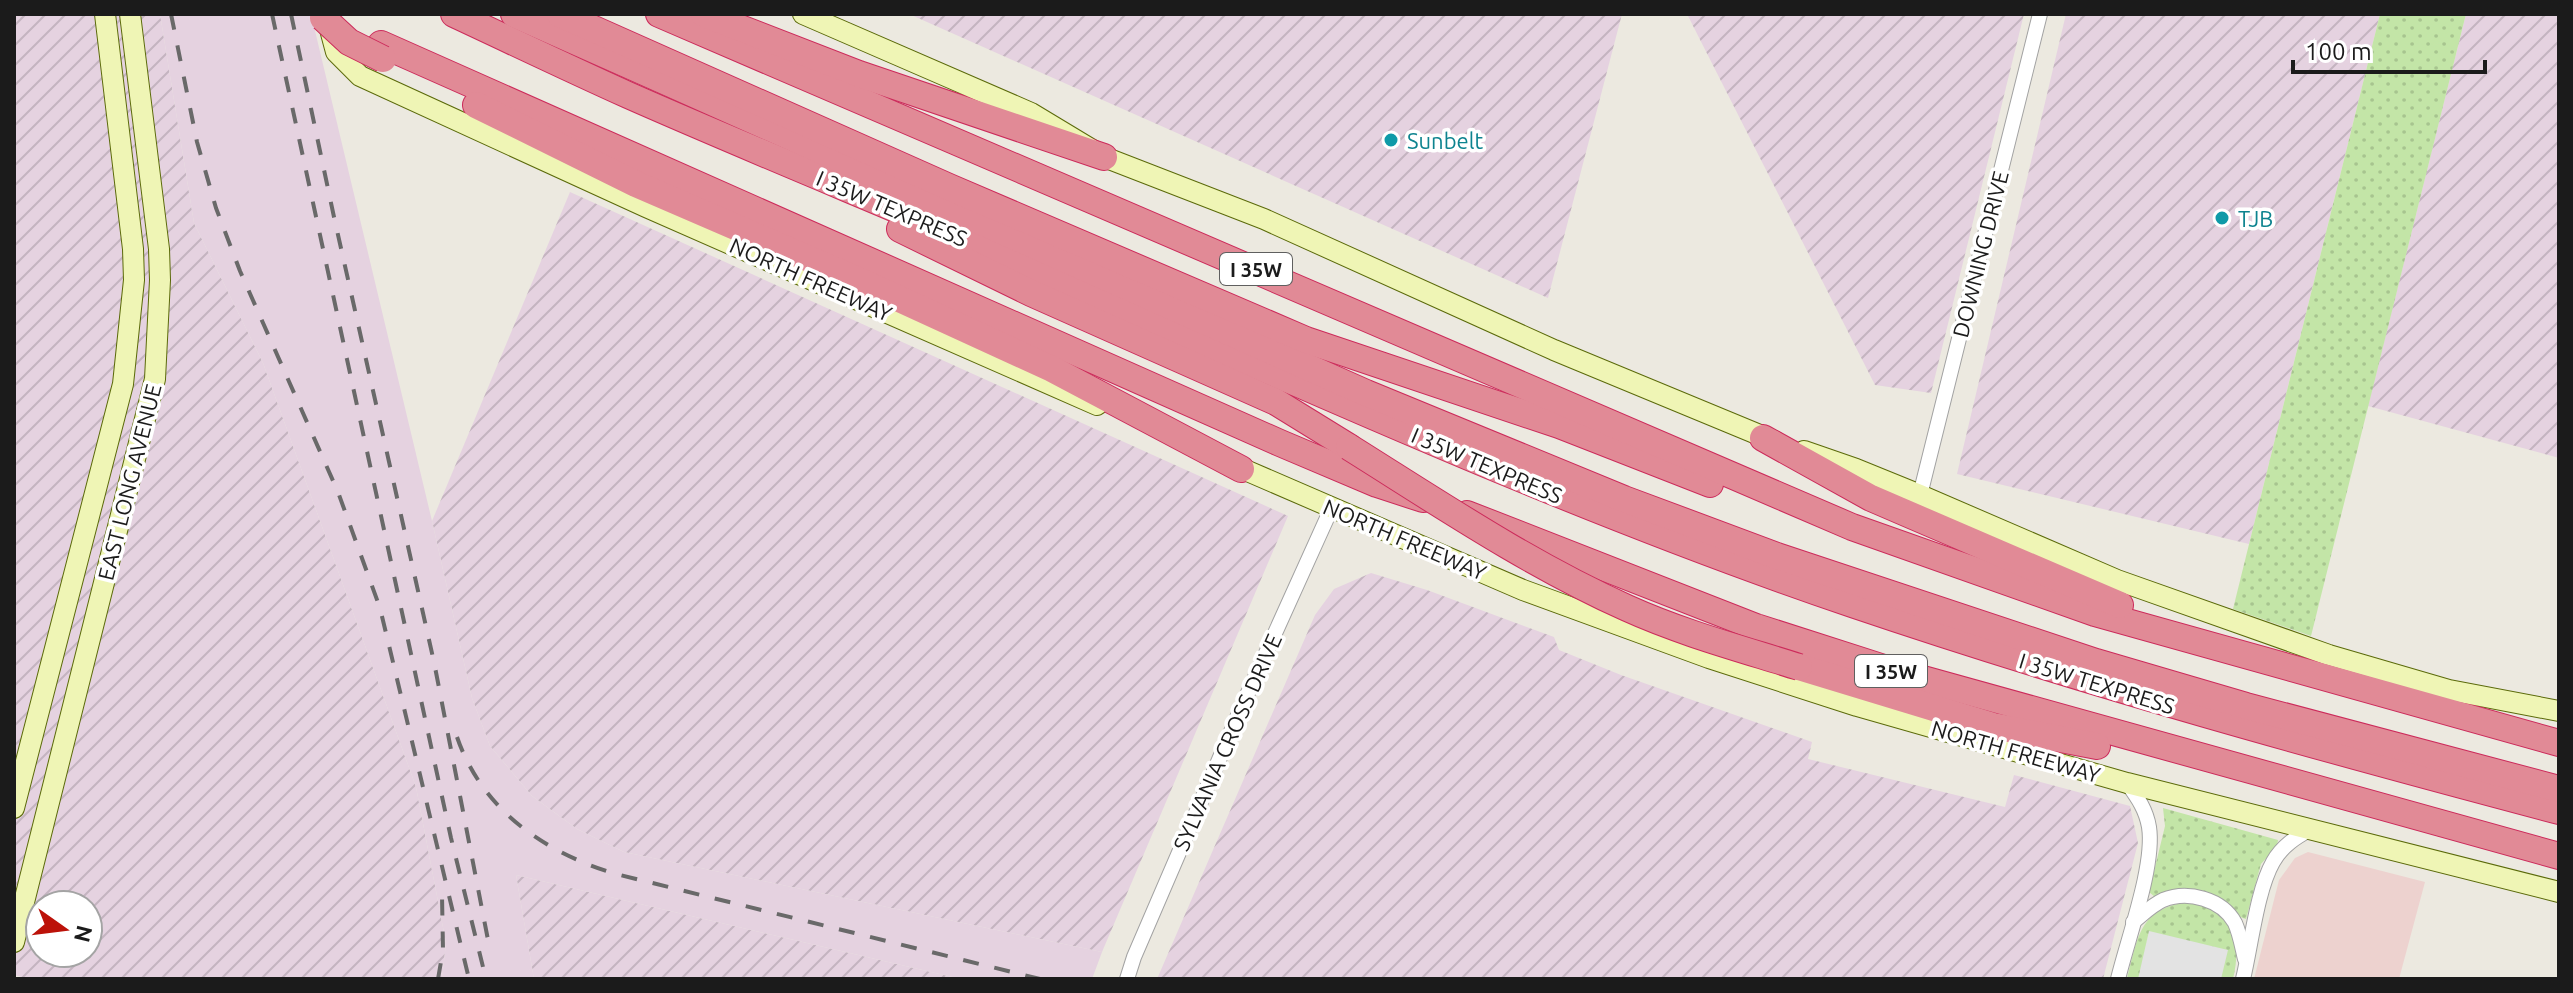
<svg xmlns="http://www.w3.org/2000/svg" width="2573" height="993" viewBox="0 0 2573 993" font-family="Ubuntu,sans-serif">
<defs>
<pattern id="industrial-furrows" width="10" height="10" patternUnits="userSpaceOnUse" patternTransform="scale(2)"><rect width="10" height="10" fill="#e5d2e0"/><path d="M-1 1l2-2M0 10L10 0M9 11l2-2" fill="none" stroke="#c4b4c0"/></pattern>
<pattern id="grass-dots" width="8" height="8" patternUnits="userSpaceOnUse" patternTransform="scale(2)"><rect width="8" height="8" fill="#c3e5a7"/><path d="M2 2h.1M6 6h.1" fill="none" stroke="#a7c48f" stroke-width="1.8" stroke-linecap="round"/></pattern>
</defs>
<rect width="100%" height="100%" fill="#ece9e0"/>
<path fill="#edd2cf" d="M2308,852L2425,882L2399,979H2254L2279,880L2295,858Z"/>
<g fill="url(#industrial-furrows)" fill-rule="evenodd">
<path d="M14,14H160L194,223L263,363L416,787L446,943L442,979H30L14,975ZM40,905H88V953H40Z"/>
<path d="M909,14H1622L1548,298Z"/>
<path d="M1687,14H2024L1931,393L1875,385Z"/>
<path d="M2066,14H2380L2249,544L1957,474Z"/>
<path d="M2466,14H2559V458L2368,406Z"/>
<path d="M570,192L1288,516L1102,952L624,852L577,829L532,796L490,746L472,698L432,521Z"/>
<path d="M1371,573L1427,590L1554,637L1559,650L1621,675L1812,742L1808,759L2005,807L2014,775L2130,806L2138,843L2103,979H1157L1315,615L1334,589Z"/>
<path d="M516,875L961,979H534Z"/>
</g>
<path fill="#e5d2e0" d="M160,14H311L432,521L472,698L490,746L532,796L577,829L624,852L1102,952L1092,979H961L516,875L534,979H442L446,943L416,787L263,363L194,223Z"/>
<g fill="url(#grass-dots)">
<path d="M2380,14H2466L2311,636L2233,609Z"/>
<path d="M2163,808L2278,840L2277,846L2261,864L2246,919C2237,917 2234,910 2227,904C2206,884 2179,887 2155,897L2149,892L2165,826Z"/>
<path d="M2189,902C2232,911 2243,939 2233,979H2127C2138,937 2139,908 2189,902Z"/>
</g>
<path fill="#e3e3e3" d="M2149,931L2228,950L2221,979H2138Z"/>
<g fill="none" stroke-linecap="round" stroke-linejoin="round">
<g stroke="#a2a2a2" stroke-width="16">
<g id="street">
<path d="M1920,495L2040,14"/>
<path d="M2133,922C2142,915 2152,905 2163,900C2188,890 2222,899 2235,923C2240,934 2242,947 2245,959"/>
<path d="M1127,979L1134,957L1243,704L1332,507"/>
<path d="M2118,979C2128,938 2155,865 2149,827C2146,809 2137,797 2127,783"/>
<path d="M2243,979C2251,946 2257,890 2273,862C2282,846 2296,837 2311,829"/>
</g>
</g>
<g stroke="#5b6a0a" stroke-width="22">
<g id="secondary">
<path d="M803,14L1031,113L1104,157L1264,219L1554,350L1774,441"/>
<path d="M328,22L336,52L360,76L646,207L1097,405"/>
<path d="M1804,451L1856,469L1920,495L2117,580L2329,655L2449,690L2559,711"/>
<path d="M1229,463L1523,590L1709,658L1857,706L2127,783L2559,892"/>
<path d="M14,808L123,384L134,280L133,249L105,14"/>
<path d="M14,942L155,379L160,280L159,249L130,14"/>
</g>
</g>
<g stroke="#cc2b5b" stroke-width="28">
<g id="highway">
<path d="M454,14C512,41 570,69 628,95C773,159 921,218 1066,282C1326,396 1584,513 1852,604C2085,683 2321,748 2559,811"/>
<path d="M514,14L1366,393L1624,499L1777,556L2096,662L2246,706L2559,789"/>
<path d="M560,14L949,187L1306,340L1559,425L1710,484"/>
<path d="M659,14L1852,527L2095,613L2559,743"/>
<path d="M704,14L859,74L1104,157"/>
<path d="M381,44L1280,443L1377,484L1423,499"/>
<path d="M476,105L636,184L858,280L1052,369L1241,469"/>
<path d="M900,229L1031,293L1276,402L1349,447"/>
<path d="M1763,438L1871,498L2120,605"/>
<path d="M1467,514L1756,627L1887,669L2559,856"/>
<path d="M1799,667L1993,726L2097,746"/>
</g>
</g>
<use href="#street" stroke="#fff" stroke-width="14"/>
<use href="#secondary" stroke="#eff5b5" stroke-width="20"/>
<use href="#highway" stroke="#e18a96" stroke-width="26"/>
<g stroke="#696969" stroke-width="4" stroke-dasharray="16 16" stroke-linecap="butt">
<path d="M171,14L197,142L216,208L240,271L338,492L380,608L469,979"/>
<path d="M272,14L451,838L486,979"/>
<path d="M291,14L334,217L434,662L489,945"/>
<path d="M457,737C482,810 545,853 616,874L1040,979"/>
<path d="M438,979L443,950L442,895"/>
</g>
<g stroke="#cc2b5b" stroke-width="28" stroke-linecap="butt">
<g id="highway-bridge">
<path d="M323,18L349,42L383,59"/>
<path d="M1349,447C1440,504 1529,564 1627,608C1682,633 1742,649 1799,667"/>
</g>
</g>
<use href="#highway-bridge" stroke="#e18a96" stroke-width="26"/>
</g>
<g fill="#0f9aa8" stroke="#fff" stroke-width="3">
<circle cx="1391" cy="140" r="8"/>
<circle cx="2222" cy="218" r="8"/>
</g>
<g text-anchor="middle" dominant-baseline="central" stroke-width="7" stroke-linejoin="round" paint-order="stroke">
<g fill="#fff" stroke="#5f5f5f" stroke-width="2">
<rect x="1220" y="253" width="72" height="32" rx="6"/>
<rect x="1855" y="655" width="72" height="32" rx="6"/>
</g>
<g font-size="20" font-weight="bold" fill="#1b1b1b">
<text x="1256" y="269">I 35W</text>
<text x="1891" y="671">I 35W</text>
</g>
<g font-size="22" fill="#0d838f" stroke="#fff" text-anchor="start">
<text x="1407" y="140">Sunbelt</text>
<text x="2238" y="218">TJB</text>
</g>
<g font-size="22" fill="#1b1b1b" stroke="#fff">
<text transform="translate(892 208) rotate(23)">I 35W TEXPRESS</text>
<text transform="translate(1980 254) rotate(-76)">DOWNING DRIVE</text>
<text transform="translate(811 279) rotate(24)">NORTH FREEWAY</text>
<text transform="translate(1487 465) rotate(23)">I 35W TEXPRESS</text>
<text transform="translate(129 482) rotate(-76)">EAST LONG AVENUE</text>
<text transform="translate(1405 539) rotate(23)">NORTH FREEWAY</text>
<text transform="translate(2097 683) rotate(17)">I 35W TEXPRESS</text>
<text transform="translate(1227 742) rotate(-66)">SYLVANIA CROSS DRIVE</text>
<text transform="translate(2016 751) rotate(16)">NORTH FREEWAY</text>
</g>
</g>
<rect width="2573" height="993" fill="none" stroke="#1b1b1b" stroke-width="32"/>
<g transform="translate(64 929) rotate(104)"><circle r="38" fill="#ffffff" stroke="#a4a4a4" stroke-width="2"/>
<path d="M0-6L14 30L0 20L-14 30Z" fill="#bc1209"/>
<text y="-12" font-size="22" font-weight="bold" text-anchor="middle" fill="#1b1b1b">N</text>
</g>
<path d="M2293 60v12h192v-12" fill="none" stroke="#1b1b1b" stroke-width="4"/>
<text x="2305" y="60" font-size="24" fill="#1b1b1b" stroke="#ffffff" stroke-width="6" paint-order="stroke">100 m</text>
</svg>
